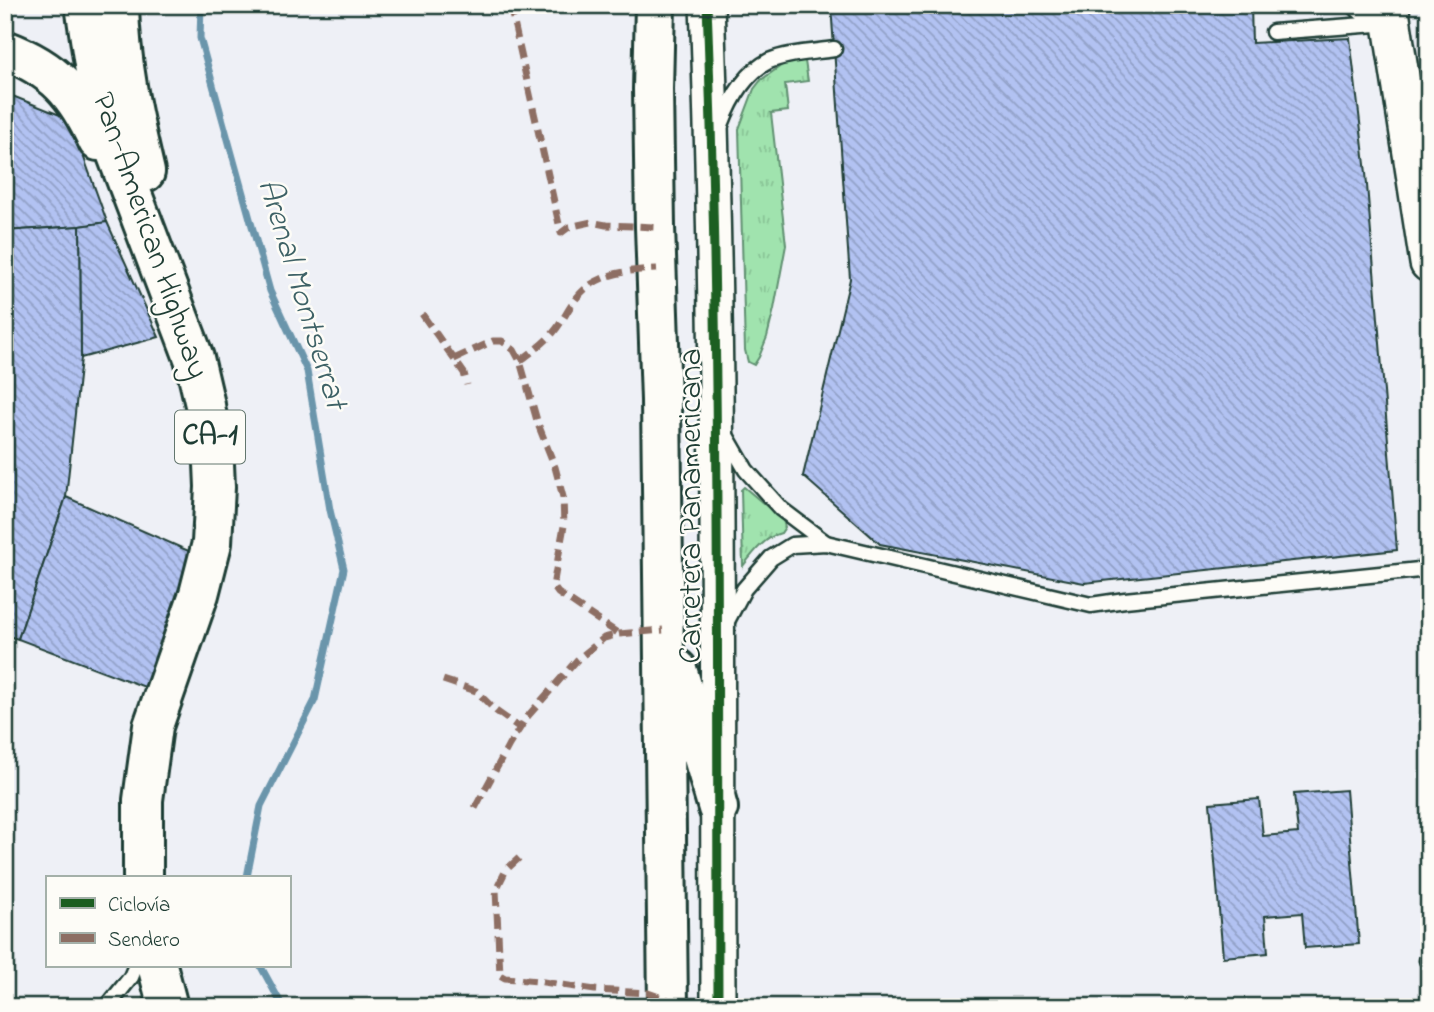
<svg xmlns="http://www.w3.org/2000/svg" width="1434" height="1012" viewBox="0 0 1434 1012" font-family="'Indie Flower',sans-serif">
<defs>
<pattern id="grass-tufts" width="24" height="20" patternUnits="userSpaceOnUse" patternTransform="scale(1.75)"><rect width="24" height="20" fill="#a0e3ae"/><path d="M3 7l-1-3M5 7V3M7 7l1-3M15 17l-1-3M17 17v-4M19 17l1-3" fill="none" stroke="#89c496"/></pattern>
<pattern id="building-back-hatch" width="6" height="6" patternUnits="userSpaceOnUse" patternTransform="scale(1.75)"><rect width="6" height="6" fill="#b2c2f2"/><path d="M-1 5l2 2M0 0l6 6M5-1l2 2" fill="none" stroke="#909fc5"/></pattern>
</defs>
<rect width="100%" height="100%" fill="#eef0f6"/>
<filter id="ink" filterUnits="userSpaceOnUse"><feTurbulence type="fractalNoise" baseFrequency=".0143" numOctaves="2"/><feDisplacementMap in="SourceGraphic" scale="14" xChannelSelector="R" yChannelSelector="G"/><feConvolveMatrix kernelMatrix="1 2 1 2 8 2 1 2 1" color-interpolation-filters="sRGB"/></filter>
<g filter="url(#ink)">
<g fill="url(#grass-tufts)" stroke="#609071" stroke-width="2">
<path d="M800,58L805,61L808,81L785,84L788,111L771,113L786,245L774,309L767,337L759,357L754,365L748,362L745,350L739,129L754,89L761,80L785,63Z"/>
<path d="M744,487L783,520L785,527L781,533C765,537 753,553 743,566L741,490Z"/>
</g>
<g fill="none" stroke-linecap="round" stroke-linejoin="round">
<g stroke="#6a95ab" stroke-width="7">
<path d="M201,5L200,38L270,291L307,371L330,510L344,569L315,700L261,806L247,877"/>
<path d="M260,965L283,1007"/>
</g>
</g>
<g fill="url(#building-back-hatch)" stroke="#1f3d34" stroke-width="2">
<path d="M831,5H1251L1252,43L1350,38L1366,173L1397,550L1084,583L880,544L803,476L850,279Z"/>
<path d="M5,93L70,119L107,222L80,226L5,231Z"/>
<path d="M107,222L159,337L81,358L80,226Z"/>
<path d="M80,226L81,358L66,497L18,639L5,635V231Z"/>
<path d="M66,497L191,552L150,689L18,639Z"/>
<path d="M1346,790L1359,944L1305,948L1302,913L1265,916L1268,953L1223,957L1210,803L1259,799L1263,836L1298,833L1294,794Z"/>
</g>
<g fill="none" stroke-linecap="round" stroke-linejoin="round">
<g stroke="#1f3d34" stroke-width="19">
<g id="service">
<path d="M1353,5L1374,24"/>
<path d="M1273,32L1390,23"/>
<path d="M721,125C730,101 745,73 769,61C787,53 815,52 834,49"/>
<path d="M724,432L746,470L781,509L826,543"/>
<path d="M726,623L744,589L771,558L792,545L826,543L1091,605L1125,600L1429,569"/>
<path d="M1427,960L1429,959"/>
<path d="M107,1007L131,977L136,965"/>
</g>
</g>
<g stroke="#1f3d34" stroke-width="38">
<path id="tertiary" d="M707,5C720,339 717,673 718,1007"/>
</g>
<g stroke="#1f3d34" stroke-width="42">
<path id="secondary" d="M1389,5L1429,263"/>
</g>
<g stroke="#1f3d34" stroke-width="44">
<g id="primary">
<path d="M85,5L94,65L106,126L194,358L205,405L214,464L215,487L212,543L199,594L153,726L143,800V877"/>
<path d="M119,5C120,62 132,117 145,172"/>
<path d="M655,5L653,89L655,227L661,400L668,1007"/>
<path d="M5,50C55,69 76,93 98,141"/>
<path d="M677,669L718,808"/>
<path d="M157,965L168,1007"/>
</g>
</g>
<use href="#service" stroke="#fdfcf7" stroke-width="14"/>
<use href="#tertiary" stroke="#fdfcf7" stroke-width="33"/>
<use href="#secondary" stroke="#fdfcf7" stroke-width="37"/>
<use href="#primary" stroke="#fdfcf7" stroke-width="38"/>
<g stroke="#8d6e63" stroke-width="7" stroke-dasharray="14 7" stroke-linecap="butt">
<path d="M510,5L561,233L569,227L591,222L606,225L655,227"/>
<path d="M422,314L464,373L467,385"/>
<path d="M454,359L493,341H502L514,350L520,361L538,424L555,467L563,497L564,526L553,586L558,593L619,634"/>
<path d="M520,361C532,352 543,344 553,333C565,319 571,301 585,289C605,272 633,270 657,269"/>
<path d="M443,680L476,691L496,711L520,728"/>
<path d="M475,808L509,745L520,728L528,716L577,660L604,638L619,634L663,630"/>
<path d="M519,858L506,870L496,890L500,975L505,978L537,981L595,990L648,993L668,1000"/>
</g>
<g stroke="#fdfcf7" stroke-width="13">
<path id="cycleway" d="M707,5C720,339 717,673 718,1007"/>
</g>
<use href="#cycleway" stroke="#1b5e20" stroke-width="9"/>
</g>
</g>
<g text-anchor="middle" dominant-baseline="central" stroke-width="5" stroke-linejoin="round" paint-order="stroke">
<rect fill="#fdfcf7" stroke="#62766e" stroke-width="2" x="175" y="410.5" width="70" height="53" rx="5"/>
<g font-size="30" font-weight="bold" fill="#1f3d34">
<text x="210" y="437">CA-1</text>
</g>
<g font-size="32" fill="#1f3d34" stroke="#fdfcf7">
<text transform="translate(149 236) rotate(71)">Pan-American Highway</text>
<text transform="translate(692 506) rotate(-90)">Carretera Panamericana</text>
</g>
<g font-size="33" font-style="italic" fill="#3e6266" stroke="#fdfcf7">
<text transform="translate(301 294) rotate(73)">Arenal Montserrat</text>
</g>
</g>
<rect width="1434" height="1012" fill="none" stroke="#fdfcf7" stroke-width="28"/>
<rect x="14" y="14" width="1406" height="984" fill="none" stroke="#1f3d34" stroke-width="2.5" filter="url(#ink)"/>
<rect x="46" y="876" width="245" height="91" fill="#fdfcf7" stroke="#a4b0a9" stroke-width="2"/>
<rect x="60" y="898" width="35" height="10" fill="#1b5e20" stroke="#a4b0a9" stroke-width="2"/>
<text x="108" y="911" font-size="21" fill="#1f3d34">Ciclovía</text>
<rect x="60" y="933" width="35" height="10" fill="#8d6e63" stroke="#a4b0a9" stroke-width="2"/>
<text x="108" y="946" font-size="21" fill="#1f3d34">Sendero</text>
</svg>
